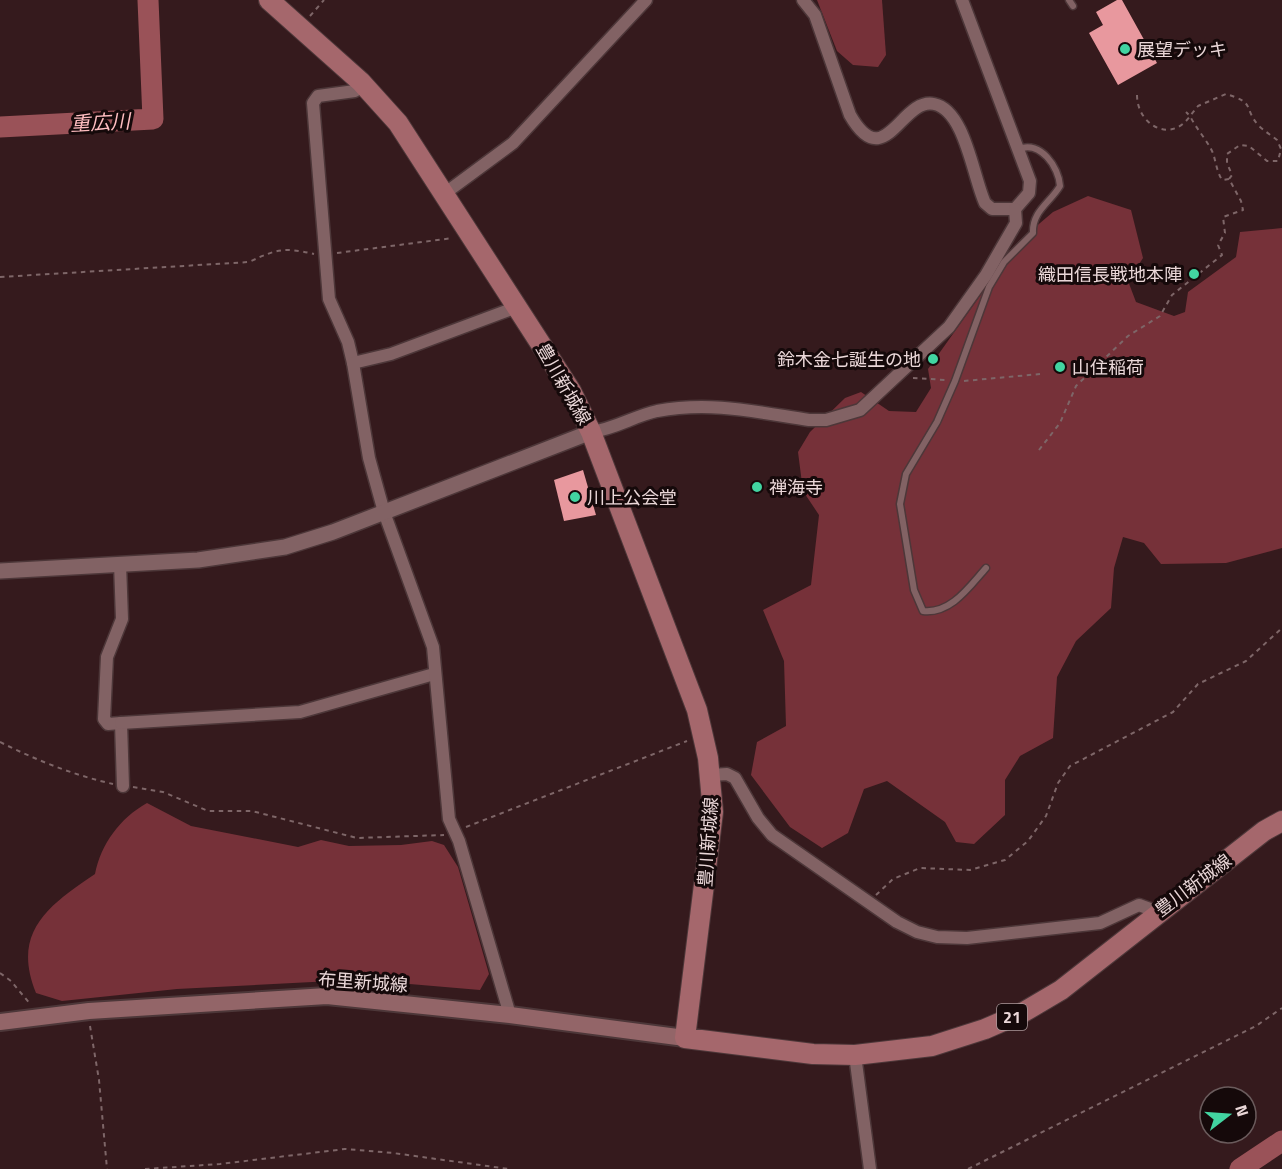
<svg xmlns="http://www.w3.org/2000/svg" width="1282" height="1169" viewBox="0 0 1282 1169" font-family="'Titillium Web','Noto Sans JP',sans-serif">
<rect width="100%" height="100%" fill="#351a1d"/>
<g fill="#763139">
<path d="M817,0H882L886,55L878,67L853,65L837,51Z"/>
<path d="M1088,196L1131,210L1143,258L1128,281L1136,302L1174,316L1185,312L1188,292L1236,257L1240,232L1282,228V548L1226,563L1161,564L1144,543L1123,537L1114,568L1111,608L1076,641L1057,677L1053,738L1020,756L1005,780V815L974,844L956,842L945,822L887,781L864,789L848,833L822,848L790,827L751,775L757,742L786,726L784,661L763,610L811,585L819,515L803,491L798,452L810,432L845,398L861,392L889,411L916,412L931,388L928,369L1019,241L1053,212Z"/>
<path d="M147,803L191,826L298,847L321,840L349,846L401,845L432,841L444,845L458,867L489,974L480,990L398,983L332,981L177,989L62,1001L36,993C11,932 49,905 95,874C101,844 120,818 147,803Z"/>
</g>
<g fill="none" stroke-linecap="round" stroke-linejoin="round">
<g stroke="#9a5258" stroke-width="21">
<path d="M0,127L153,119L148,0"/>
<path d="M1240,1169L1282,1141"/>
</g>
</g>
<g fill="#e8989e">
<path d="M1117,0H1122L1157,63L1118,85L1089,33L1103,25L1096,12Z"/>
<path d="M583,470L596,515L564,521L554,480Z"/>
</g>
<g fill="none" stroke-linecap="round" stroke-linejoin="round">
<g stroke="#4d3739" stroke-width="9">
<g id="service">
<path d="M1069,0L1073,6"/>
<path d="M986,568C969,587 951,614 923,611L914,590L900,504L906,474L937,422L955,381L989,287L1004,262L1033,233C1032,211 1050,203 1060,186C1059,167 1040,140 1019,149"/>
</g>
</g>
<g stroke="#4d3739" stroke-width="15">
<g id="minor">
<path d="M803,0L815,15L850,115C885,176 901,97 934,104C965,110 973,177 985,203L992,209H1015L1029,193L1030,181L962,0"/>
<path d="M444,194L513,143L646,0"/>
<path d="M353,363L348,342L329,299L313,103L318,96L355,91L361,82"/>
<path d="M591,432C615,429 634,416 657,411C711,401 756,412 809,420H826L860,410L949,327L986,275L1016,223L1015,209"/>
<path d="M120,564L122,619L107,657L104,719L108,724L121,723L123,786"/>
<path d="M121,723L300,712L434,674"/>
<path d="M711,775L727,774L735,778L758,818L772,835L897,922L917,932L937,937L967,938L1100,923L1139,905L1158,912"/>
<path d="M510,1015L459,841L449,819L433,647L384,512L369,458L353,363L391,354L517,307"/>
<path d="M855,1055L870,1169"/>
</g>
</g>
<g stroke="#4d3739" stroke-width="18">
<path id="tertiary" d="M0,571L198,560L285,547L333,532L591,432"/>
</g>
<g stroke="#4d3739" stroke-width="20">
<path id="secondary" d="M0,1022L89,1011L327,996L510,1015L685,1038"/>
</g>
<g stroke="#4d3739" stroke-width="22">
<path id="primary" d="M269,0L361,82L398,123L571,391L591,432L697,710L708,758L713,812L685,1038L813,1054L855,1055L932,1046L985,1029L1022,1013L1061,990L1264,831L1282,821"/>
</g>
<g stroke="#7e6668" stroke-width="2" stroke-dasharray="4.5 4.5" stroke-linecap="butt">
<path d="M310,16L324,0"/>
<path d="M1137,95C1137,125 1171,144 1190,116C1196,128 1205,138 1211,149C1216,158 1215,168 1222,180L1229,179"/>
<path d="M337,253L453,238"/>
<path d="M0,277L249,262C277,249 284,247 314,254"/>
<path d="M913,378L946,380"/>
<path d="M964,381L1040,374"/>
<path d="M1039,450L1060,423L1076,386L1128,336L1160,316L1172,295L1222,255L1218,245L1225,233L1223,217L1243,210L1241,201L1229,179L1232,175L1227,163V154L1240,145L1249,146L1267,161H1278L1281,149L1277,140C1271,135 1264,131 1258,125C1243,107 1256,103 1226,94L1198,106L1190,116L1186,112"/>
<path d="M0,742C36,760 73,775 113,784"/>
<path d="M133,787L163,792L208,811H252L357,838L444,835"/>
<path d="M466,827L687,741"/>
<path d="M876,895L893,879L920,868L970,870L1005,860L1028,841L1046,816L1058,783L1070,766L1173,712L1198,684L1246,661L1282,628"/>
<path d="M0,973L11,981L31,1005"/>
<path d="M90,1026L99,1080L107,1169"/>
<path d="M145,1169L220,1164L345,1149L393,1153L509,1169"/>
<path d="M968,1169L1256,1026L1282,1008"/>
</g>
<use href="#service" stroke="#826264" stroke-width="6"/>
<use href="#minor" stroke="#826264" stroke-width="12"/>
<use href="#tertiary" stroke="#826264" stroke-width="15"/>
<use href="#secondary" stroke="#936568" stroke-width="16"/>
<use href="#primary" stroke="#a5676c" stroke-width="20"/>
</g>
<g fill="#42d4a1" stroke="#15090a" stroke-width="2">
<circle cx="1125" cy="49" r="6"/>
<circle cx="1194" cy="274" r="6"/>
<circle cx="933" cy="359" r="6"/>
<circle cx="1060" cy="367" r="6"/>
<circle cx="757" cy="487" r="6"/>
<circle cx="575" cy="497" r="6"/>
</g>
<g text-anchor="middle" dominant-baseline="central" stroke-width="6" stroke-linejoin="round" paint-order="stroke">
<rect fill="#15090a" stroke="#aa999a" stroke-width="1.5" x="997" y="1004" width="30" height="26" rx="4.5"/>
<g font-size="16" font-weight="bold" fill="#ead7d8">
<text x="1012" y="1017">21</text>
</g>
<g font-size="18" fill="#ead7d8" stroke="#15090a" text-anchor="start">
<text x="1137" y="49">展望デッキ</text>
<text x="1182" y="274" text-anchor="end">織田信長戦地本陣</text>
<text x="921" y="359" text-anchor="end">鈴木金七誕生の地</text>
<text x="1072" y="367">山住稲荷</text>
<text x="769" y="487">禅海寺</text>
<text x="587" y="497">川上公会堂</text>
</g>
<g font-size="18" fill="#ead7d8" stroke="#15090a">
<text transform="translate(564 384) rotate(60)">豊川新城線</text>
<text transform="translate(708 842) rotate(-86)">豊川新城線</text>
<text transform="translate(1193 885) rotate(-37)">豊川新城線</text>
<text transform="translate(363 982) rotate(4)">布里新城線</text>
</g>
<g font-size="20" font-style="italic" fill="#febdc0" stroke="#15090a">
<text transform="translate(100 122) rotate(-3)">重広川</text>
</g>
</g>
<g transform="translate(1228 1115) rotate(73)"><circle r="28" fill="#15090a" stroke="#6a5b5c" stroke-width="1.5"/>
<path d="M0-4.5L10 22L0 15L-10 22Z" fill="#42d4a1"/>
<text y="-9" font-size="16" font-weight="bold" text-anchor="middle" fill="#ead7d8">N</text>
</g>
</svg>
